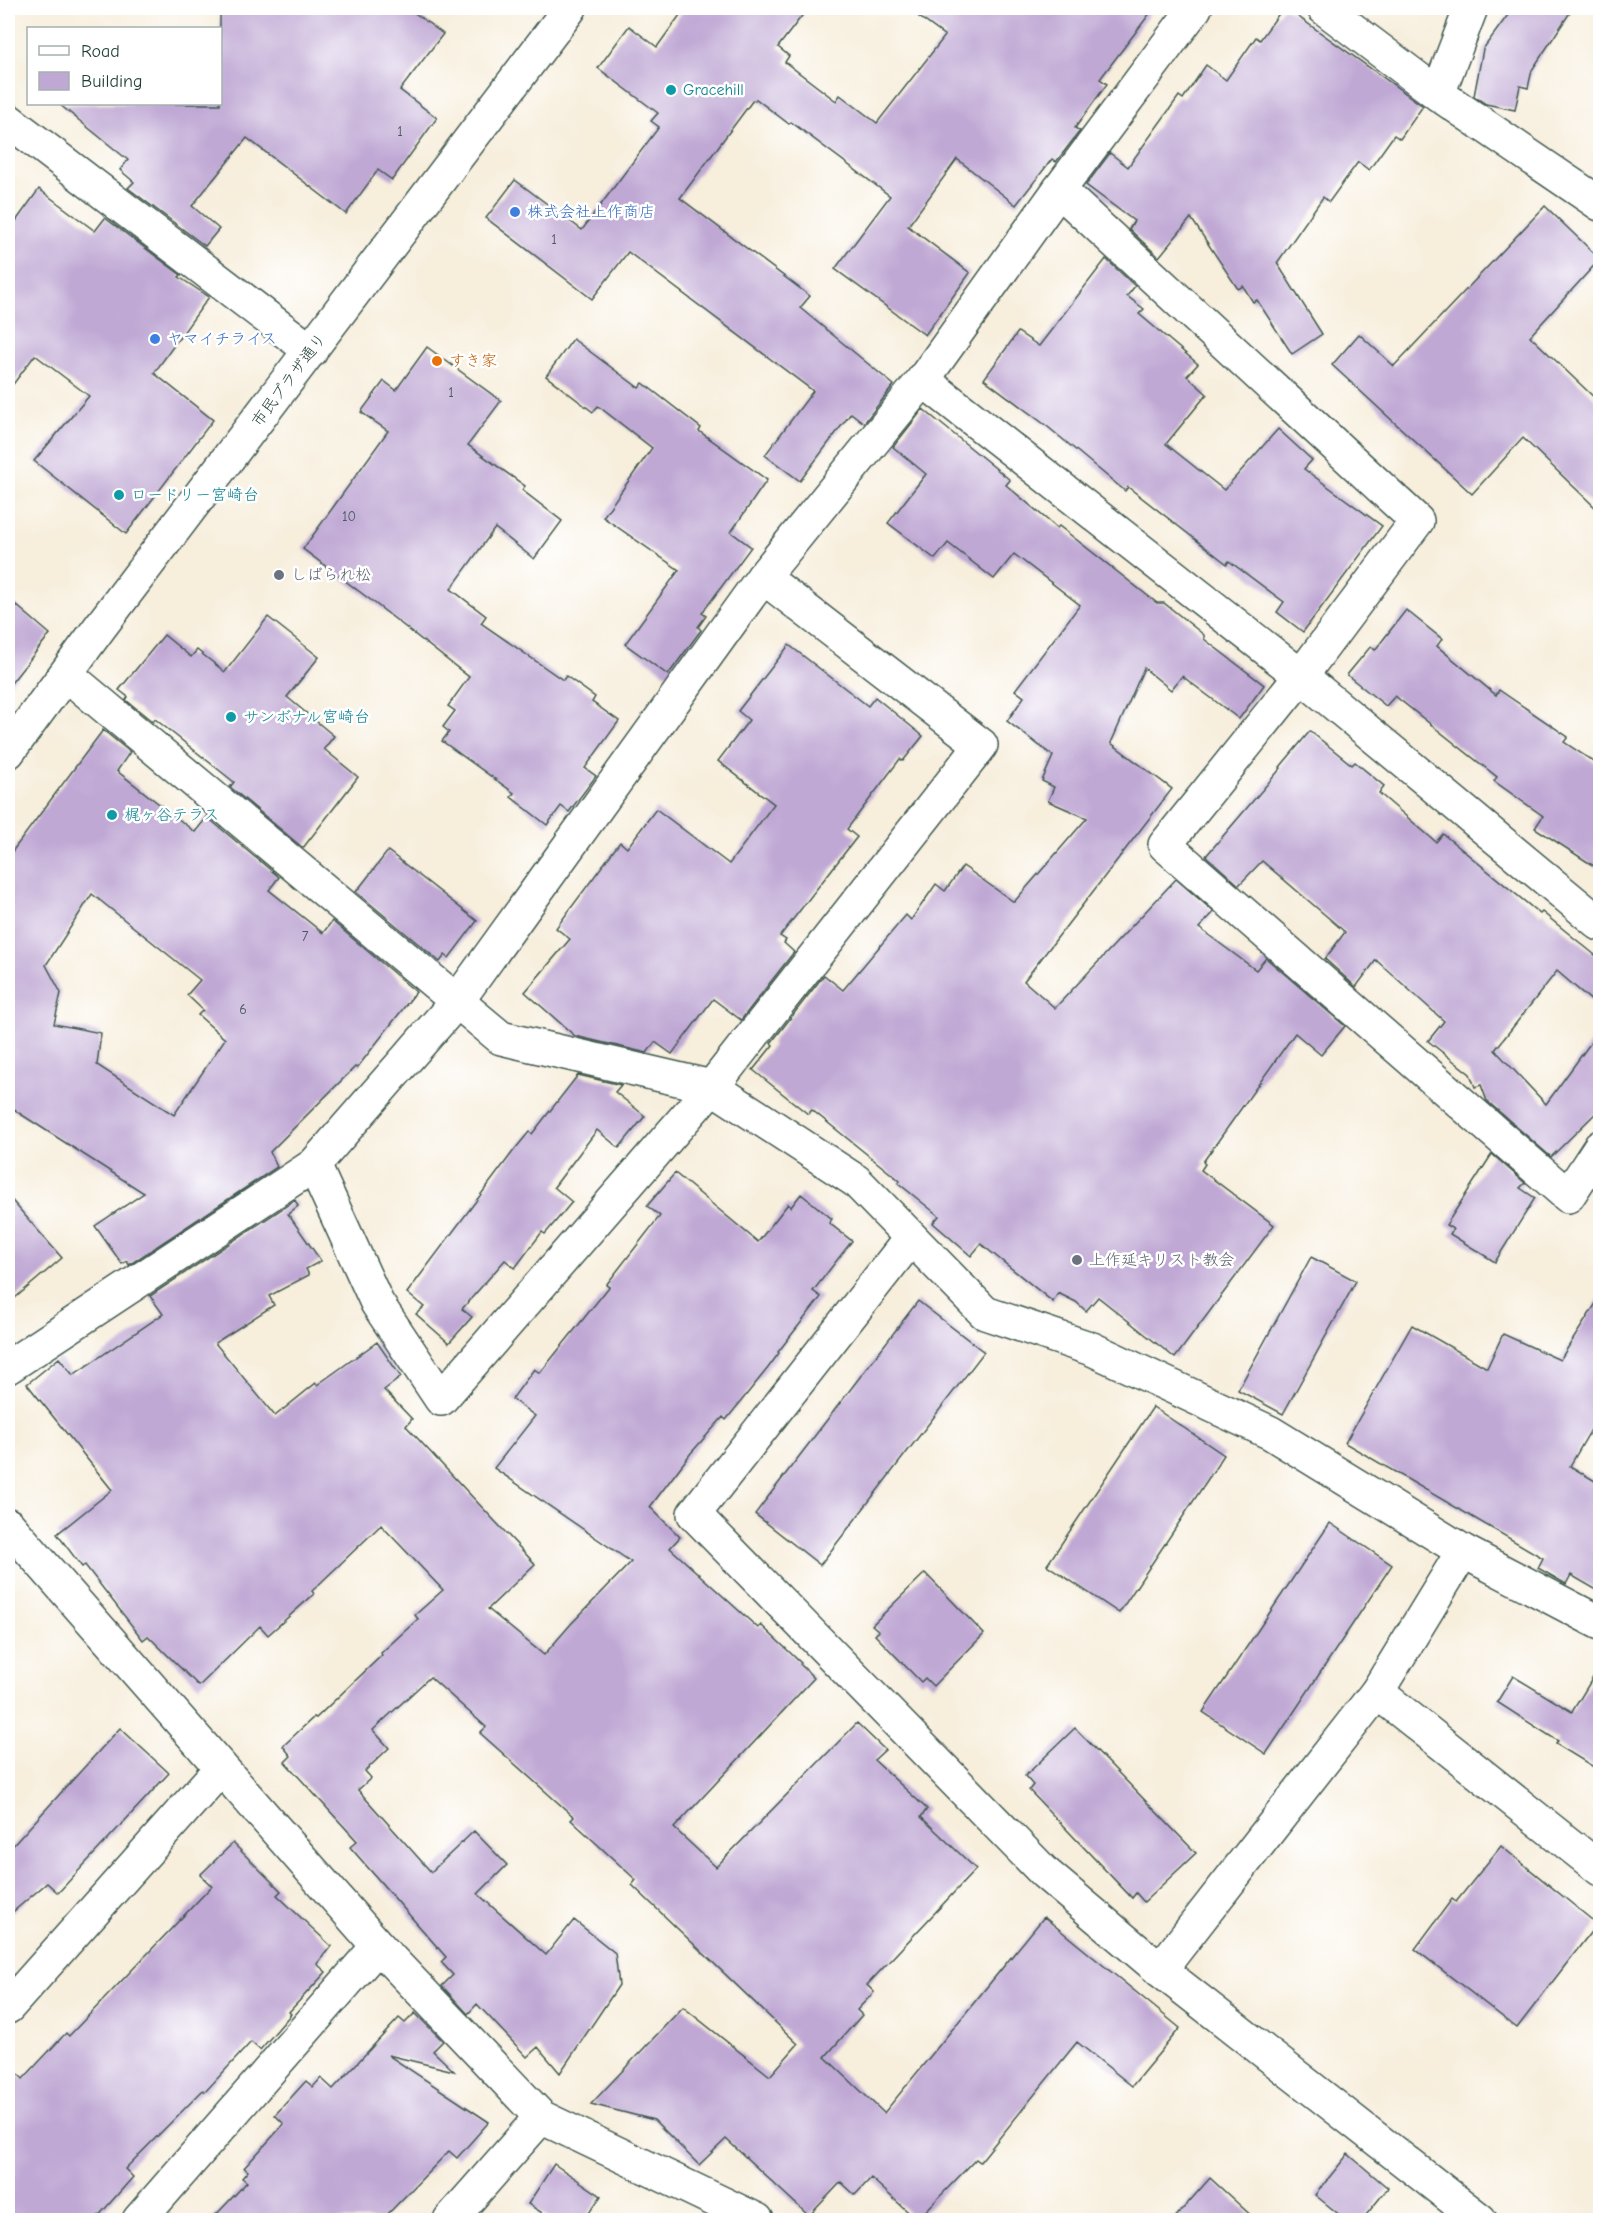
<svg xmlns="http://www.w3.org/2000/svg" width="1608" height="2228" viewBox="0 0 1608 2228" font-family="'Comic Neue','Klee One',sans-serif">
<rect width="100%" height="100%" fill="#fff"/>
<filter id="ink" filterUnits="userSpaceOnUse"><feTurbulence type="fractalNoise" baseFrequency=".0167" numOctaves="2"/><feDisplacementMap in="SourceGraphic" scale="12" xChannelSelector="R" yChannelSelector="G"/><feConvolveMatrix kernelMatrix="1 2 1 2 8 2 1 2 1" color-interpolation-filters="sRGB"/></filter>
<filter id="wash" filterUnits="userSpaceOnUse"><feTurbulence type="fractalNoise" baseFrequency=".008" numOctaves="4" result="noise"/><feDisplacementMap in="SourceGraphic" scale="24" xChannelSelector="R" yChannelSelector="G"/><feGaussianBlur stdDeviation="1.35" result="paint"/><feColorMatrix in="noise" values="0 0 0 0 0 0 0 0 0 0 0 0 0 0 0 0 0 1.4 0 .05"/><feComposite in="paint" operator="in"/></filter>
<g filter="url(#wash)">
<rect width="100%" height="100%" fill="#f7eedc"/>
<g id="blocks">
<g fill="#bfa8d4" fill-rule="evenodd">
<path d="M220,8H408L443,34L400,90L437,118L392,180L378,170L346,214L247,138L192,206L219,229L205,246L128,188L134,182L120,170L128,160L59,104H220Z"/>
<path d="M685,8H808L778,47L789,56L785,62L836,101L840,95L877,123L945,36L907,8H1154L1100,79L1107,84L1075,128L1080,131L1056,162L1052,159L1016,205L957,159L908,226L970,273L925,335L835,269L890,196L791,122L789,124L756,99L755,101L753,100L680,198L810,296L800,308L894,385L864,423L851,413L800,481L765,455L813,391L628,252L592,299L486,218L515,180L582,230L659,127L651,121L658,113L598,68L629,26L657,47Z"/>
<path d="M1283,8H1286L1423,106L1400,139L1394,135L1369,170L1358,162L1329,202L1323,197L1277,263L1322,334L1292,354L1257,300L1253,302L1243,286L1238,289L1191,218L1159,257L1129,229L1134,221L1086,185L1110,153L1128,167L1179,96L1183,99L1206,65L1226,80L1256,37L1260,40Z"/>
<path d="M1513,8H1573L1532,70L1528,88L1520,86L1515,110L1486,104L1474,96L1483,49Z"/>
<path d="M39,189L95,231L105,218L181,275L179,277L209,297L154,373L213,420L126,534L34,461L89,396L35,355L8,391V232Z"/>
<path d="M1545,206L1600,259L1530,336L1600,403V512L1523,438L1472,494L1332,365L1359,334L1394,366Z"/>
<path d="M1106,259L1135,286L1127,296L1144,309L1139,314L1198,364L1187,376L1207,394L1166,444L1224,490L1278,429L1312,460L1304,469L1382,526L1303,632L1277,612L1284,602L1229,561L1227,564L1128,487L1125,491L1048,427L984,379L1018,332L1039,346Z"/>
<path d="M573,339L639,388L643,383L701,428L699,431L767,480L731,532L751,547L702,613L706,616L698,627L701,630L668,675L625,644L679,570L603,517L652,448L598,406L593,412L546,376Z"/>
<path d="M427,347L501,401L468,445L525,486L522,490L562,521L534,559L495,528L451,589L486,616L481,623L563,680L566,676L595,697L592,702L619,721L585,768L596,776L569,812L561,806L547,825L511,797L514,793L442,741L449,732L443,727L455,711L448,706L469,677L372,601L303,549L388,431L361,412L384,381L396,390Z"/>
<path d="M923,409L1010,480L1006,485L1057,528L1059,526L1157,603H1164L1204,635V639L1264,685L1239,719L1182,676L1171,690L1144,668L1111,743L1172,789L1024,981L1055,1008L1176,879L1214,912L1199,928L1256,970L1266,958L1345,1026L1321,1055L1295,1033L1203,1162L1205,1164L1201,1170L1274,1225L1175,1358L1098,1297L1086,1311L1076,1302L1058,1293L1053,1302L981,1244L971,1256L933,1223L939,1216L898,1183L900,1181L812,1110L808,1114L753,1070L773,1045L771,1043L824,975L843,990L906,915L911,920L936,884L945,891L963,866L1014,902L1087,818L1048,801L1054,787L1042,781L1053,756L1007,721L1024,697L1015,690L1080,605L1014,554L994,579L948,543L935,559L888,523L926,474L893,447Z"/>
<path d="M8,598L50,634L8,687Z"/>
<path d="M1406,610L1442,639L1437,646L1496,695L1499,690L1568,737L1564,742L1600,766V870L1535,828L1543,816L1494,781L1497,777L1395,696L1386,706L1347,675L1371,646L1375,650Z"/>
<path d="M268,617L319,657L287,697L334,736L324,749L358,777L303,848L230,787L234,782L155,719L153,722L126,700L128,697L119,690L164,635L191,657L197,650L225,672Z"/>
<path d="M789,645L868,706L875,697L923,736L903,761L900,759L847,829L857,837L780,936L786,940L784,943L794,952L741,1020L713,999L672,1054L655,1042L647,1053L575,1036L525,992L570,939L556,928L620,842L627,848L656,809L729,864L774,804L718,761L749,720L738,711Z"/>
<path d="M103,730L130,752L117,771L195,832L207,817L279,877L269,890L323,933L332,921L416,992L357,1068L355,1067L270,1152L277,1167L129,1265L127,1261L122,1264L95,1226L144,1193L8,1106V857ZM92,894L200,980L187,995L203,1010L198,1015L225,1039L174,1115L97,1065L101,1033L54,1024L61,993L46,965Z"/>
<path d="M1310,731L1352,765L1355,762L1384,786L1379,793L1436,842L1443,834L1540,914L1542,912L1600,959V1008L1557,971L1495,1050L1546,1104L1600,1030V1109L1551,1157L1487,1101L1481,1085L1475,1087L1470,1074L1428,1041L1444,1021L1376,960L1356,987L1325,959L1345,932L1262,861L1239,885L1206,856L1281,768L1280,767Z"/>
<path d="M388,851L477,921L449,958L445,955L440,962L356,892Z"/>
<path d="M578,1075L621,1085L615,1092L645,1116L619,1148L597,1130L554,1187L572,1202L545,1234L542,1232L515,1268L505,1260L462,1309L472,1317L449,1343L416,1314L424,1307L407,1293L515,1149L529,1132L532,1134Z"/>
<path d="M1492,1154L1525,1183L1520,1188L1535,1198L1495,1262L1450,1234L1453,1229L1446,1225Z"/>
<path d="M675,1173L758,1242L788,1204L791,1207L801,1194L832,1219L829,1223L852,1241L813,1291L821,1297L778,1352L779,1353L768,1368L726,1420L723,1417L691,1453L650,1507L680,1537L670,1548L758,1628L761,1625L801,1663L800,1664L814,1678L674,1828L716,1867L857,1723L885,1750L874,1760L927,1809L921,1817L976,1869L867,1985L874,1992L857,2010L862,2015L825,2057L884,2113L1044,1917L1180,2028L1132,2086L1077,2042L980,2162L976,2159L917,2220L871,2178L855,2195L841,2182L809,2216L726,2139L699,2165L654,2120L591,2104L683,2007L770,2076L798,2044L632,1885L636,1880L571,1820L574,1817L480,1733L486,1727L430,1677L373,1730L389,1748L365,1771L371,1778L358,1790L431,1872L474,1831L507,1865L478,1894L546,1955L574,1920L615,1953L619,1985L560,2073L538,2047L527,2057L477,2004L468,2014L442,1986L453,1975L441,1962L446,1957L350,1847L357,1841L285,1762L291,1756L283,1746L314,1717L316,1718L382,1655L381,1653L418,1619L415,1615L443,1590L381,1525L312,1591L314,1594L268,1635L260,1626L199,1686L148,1636L143,1640L85,1565L82,1567L57,1534L112,1490L27,1384L59,1358L73,1375L163,1314L150,1296L295,1200L298,1206L288,1214L321,1261L306,1269L309,1275L269,1296L274,1305L215,1343L275,1416L316,1383L317,1385L377,1342L401,1377L384,1390L412,1419L406,1426L535,1564L488,1609L544,1655L571,1624L631,1562L494,1468L535,1416L512,1399L534,1369L540,1373L609,1287L606,1285L660,1216L647,1206Z"/>
<path d="M8,1196L62,1258L8,1304Z"/>
<path d="M1311,1257L1356,1281L1283,1414L1238,1390Z"/>
<path d="M1600,1297V1414L1570,1466L1600,1484V1592L1571,1575L1566,1584L1538,1568L1543,1558L1345,1443L1412,1325L1487,1368L1503,1334L1560,1360Z"/>
<path d="M918,1301L984,1352L820,1565L755,1514Z"/>
<path d="M1153,1407L1224,1455L1119,1613L1047,1565Z"/>
<path d="M1330,1523L1392,1565L1266,1754L1203,1712Z"/>
<path d="M925,1573L984,1634L933,1686L925,1678L921,1682L875,1635L879,1631L872,1625Z"/>
<path d="M1600,1666V1771L1556,1744L1558,1741L1497,1702L1513,1676L1572,1712Z"/>
<path d="M120,1728L169,1773L58,1893L47,1883L8,1916V1851Z"/>
<path d="M1075,1728L1196,1853L1144,1902L1136,1893L1132,1898L1029,1790L1033,1785L1025,1776Z"/>
<path d="M233,1843L281,1891L277,1895L331,1946L317,1964L326,1972L289,2012L291,2014L260,2050L251,2042L205,2092L203,2090L125,2169L133,2177L95,2220H8V2064L23,2079L66,2033L69,2036L212,1886L200,1875Z"/>
<path d="M1501,1846L1597,1924L1517,2028L1415,1949L1452,1899L1456,1902Z"/>
<path d="M415,2013L443,2041L433,2051L454,2071L388,2055L489,2122L457,2158L449,2151L382,2220H211L247,2182L242,2178L248,2171L244,2168L284,2124L275,2115L306,2081L313,2087L321,2078L333,2089L399,2018L405,2023Z"/>
<path d="M1348,2154L1388,2188L1362,2220H1346L1315,2195Z"/>
<path d="M554,2164L601,2196L584,2220H553L528,2204Z"/>
<path d="M1210,2178L1256,2220H1173Z"/>
</g>
</g>
</g>
<g filter="url(#ink)">
<use href="#blocks" fill-opacity="0" stroke="#3f584d" stroke-width="1.5"/>
<g fill="none" stroke-linecap="round" stroke-linejoin="round">
<g stroke="#3f584d" stroke-width="36">
<g id="minor">
<path d="M1324,8L1438,94L1600,204"/>
<path d="M1438,94L1471,8"/>
<path d="M8,120L311,351"/>
<path d="M1059,190L1417,521L1301,676L1165,845L1568,1196L1600,1147"/>
<path d="M923,380L1301,676L1600,924"/>
<path d="M66,674L501,1038L712,1087L856,1181L985,1313L1092,1349L1271,1433L1463,1551L1600,1623"/>
<path d="M314,1165L377,1303L441,1399L712,1087L981,745L763,577"/>
<path d="M911,1238L694,1514L1045,1873L1160,1970L1480,2220"/>
<path d="M8,1367L314,1165L458,1000L763,577L923,380L1059,190L1195,8"/>
<path d="M8,1525L378,1946L541,2117L757,2220"/>
<path d="M1377,1692L1600,1869"/>
<path d="M1160,1970L1377,1692L1463,1551"/>
<path d="M8,2007L221,1768"/>
<path d="M139,2220L378,1946"/>
<path d="M450,2220L541,2117"/>
</g>
</g>
<g stroke="#3f584d" stroke-width="36">
<path id="tertiary" d="M8,752L100,627L570,8"/>
</g>
<use href="#minor" stroke="#fff" stroke-width="33"/>
<use href="#tertiary" stroke="#fff" stroke-width="33"/>
</g>
</g>
<g fill="#0f9aa8" stroke="#fff" stroke-width="2">
<circle cx="671" cy="90" r="6"/>
<circle cx="119" cy="495" r="6"/>
<circle cx="231" cy="717" r="6"/>
<circle cx="112" cy="815" r="6"/>
</g>
<g fill="#3f7fe0" stroke="#fff" stroke-width="2">
<circle cx="515" cy="212" r="6"/>
<circle cx="155" cy="339" r="6"/>
</g>
<circle fill="#e8710a" stroke="#fff" stroke-width="2" cx="437" cy="361" r="6"/>
<g fill="#6b7280" stroke="#fff" stroke-width="2">
<circle cx="279" cy="575" r="6"/>
<circle cx="1077" cy="1260" r="6"/>
</g>
<g text-anchor="middle" dominant-baseline="central" stroke-width="5" stroke-linejoin="round" paint-order="stroke">
<g font-size="14" fill="#47585c">
<text x="400" y="131">1</text>
<text x="554" y="239">1</text>
<text x="451" y="392">1</text>
<text x="349" y="516">10</text>
<text x="305" y="936">7</text>
<text x="243" y="1009">6</text>
</g>
<g font-size="16" fill="#0d838f" stroke="#fff" text-anchor="start">
<text x="683" y="90">Gracehill</text>
<text x="131" y="495">ロードリー宮崎台</text>
<text x="243" y="717">サンボナル宮崎台</text>
<text x="124" y="815">梶ヶ谷テラス</text>
</g>
<g font-size="16" fill="#366cbe" stroke="#fff" text-anchor="start">
<text x="527" y="212">株式会社上作商店</text>
<text x="167" y="339">ヤマイチライス</text>
</g>
<g font-size="16" fill="#c56008" stroke="#fff" text-anchor="start">
<text x="449" y="361">すき家</text>
</g>
<g font-size="16" fill="#1f3d34" stroke="#fff">
<text transform="translate(289 380) rotate(-53)">市民プラザ通り</text>
</g>
<g font-size="16" fill="#5b616d" stroke="#fff" text-anchor="start">
<text x="291" y="575">しばられ松</text>
<text x="1089" y="1260">上作延キリスト教会</text>
</g>
</g>
<rect width="1608" height="2228" fill="none" stroke="#fff" stroke-width="30"/>
<rect x="27" y="27" width="195" height="78" fill="#ffffff" stroke="#a5b1ae" stroke-width="1.5"/>
<rect x="39" y="46" width="30" height="9" fill="#ffffff" stroke="#a5b1ae" stroke-width="1.5"/>
<text x="81" y="57" font-size="18" fill="#1f3d34">Road</text>
<rect x="39" y="72" width="30" height="18" fill="#bfa8d4" stroke="#a5b1ae" stroke-width="1.5"/>
<text x="81" y="87" font-size="18" fill="#1f3d34">Building</text>
</svg>
